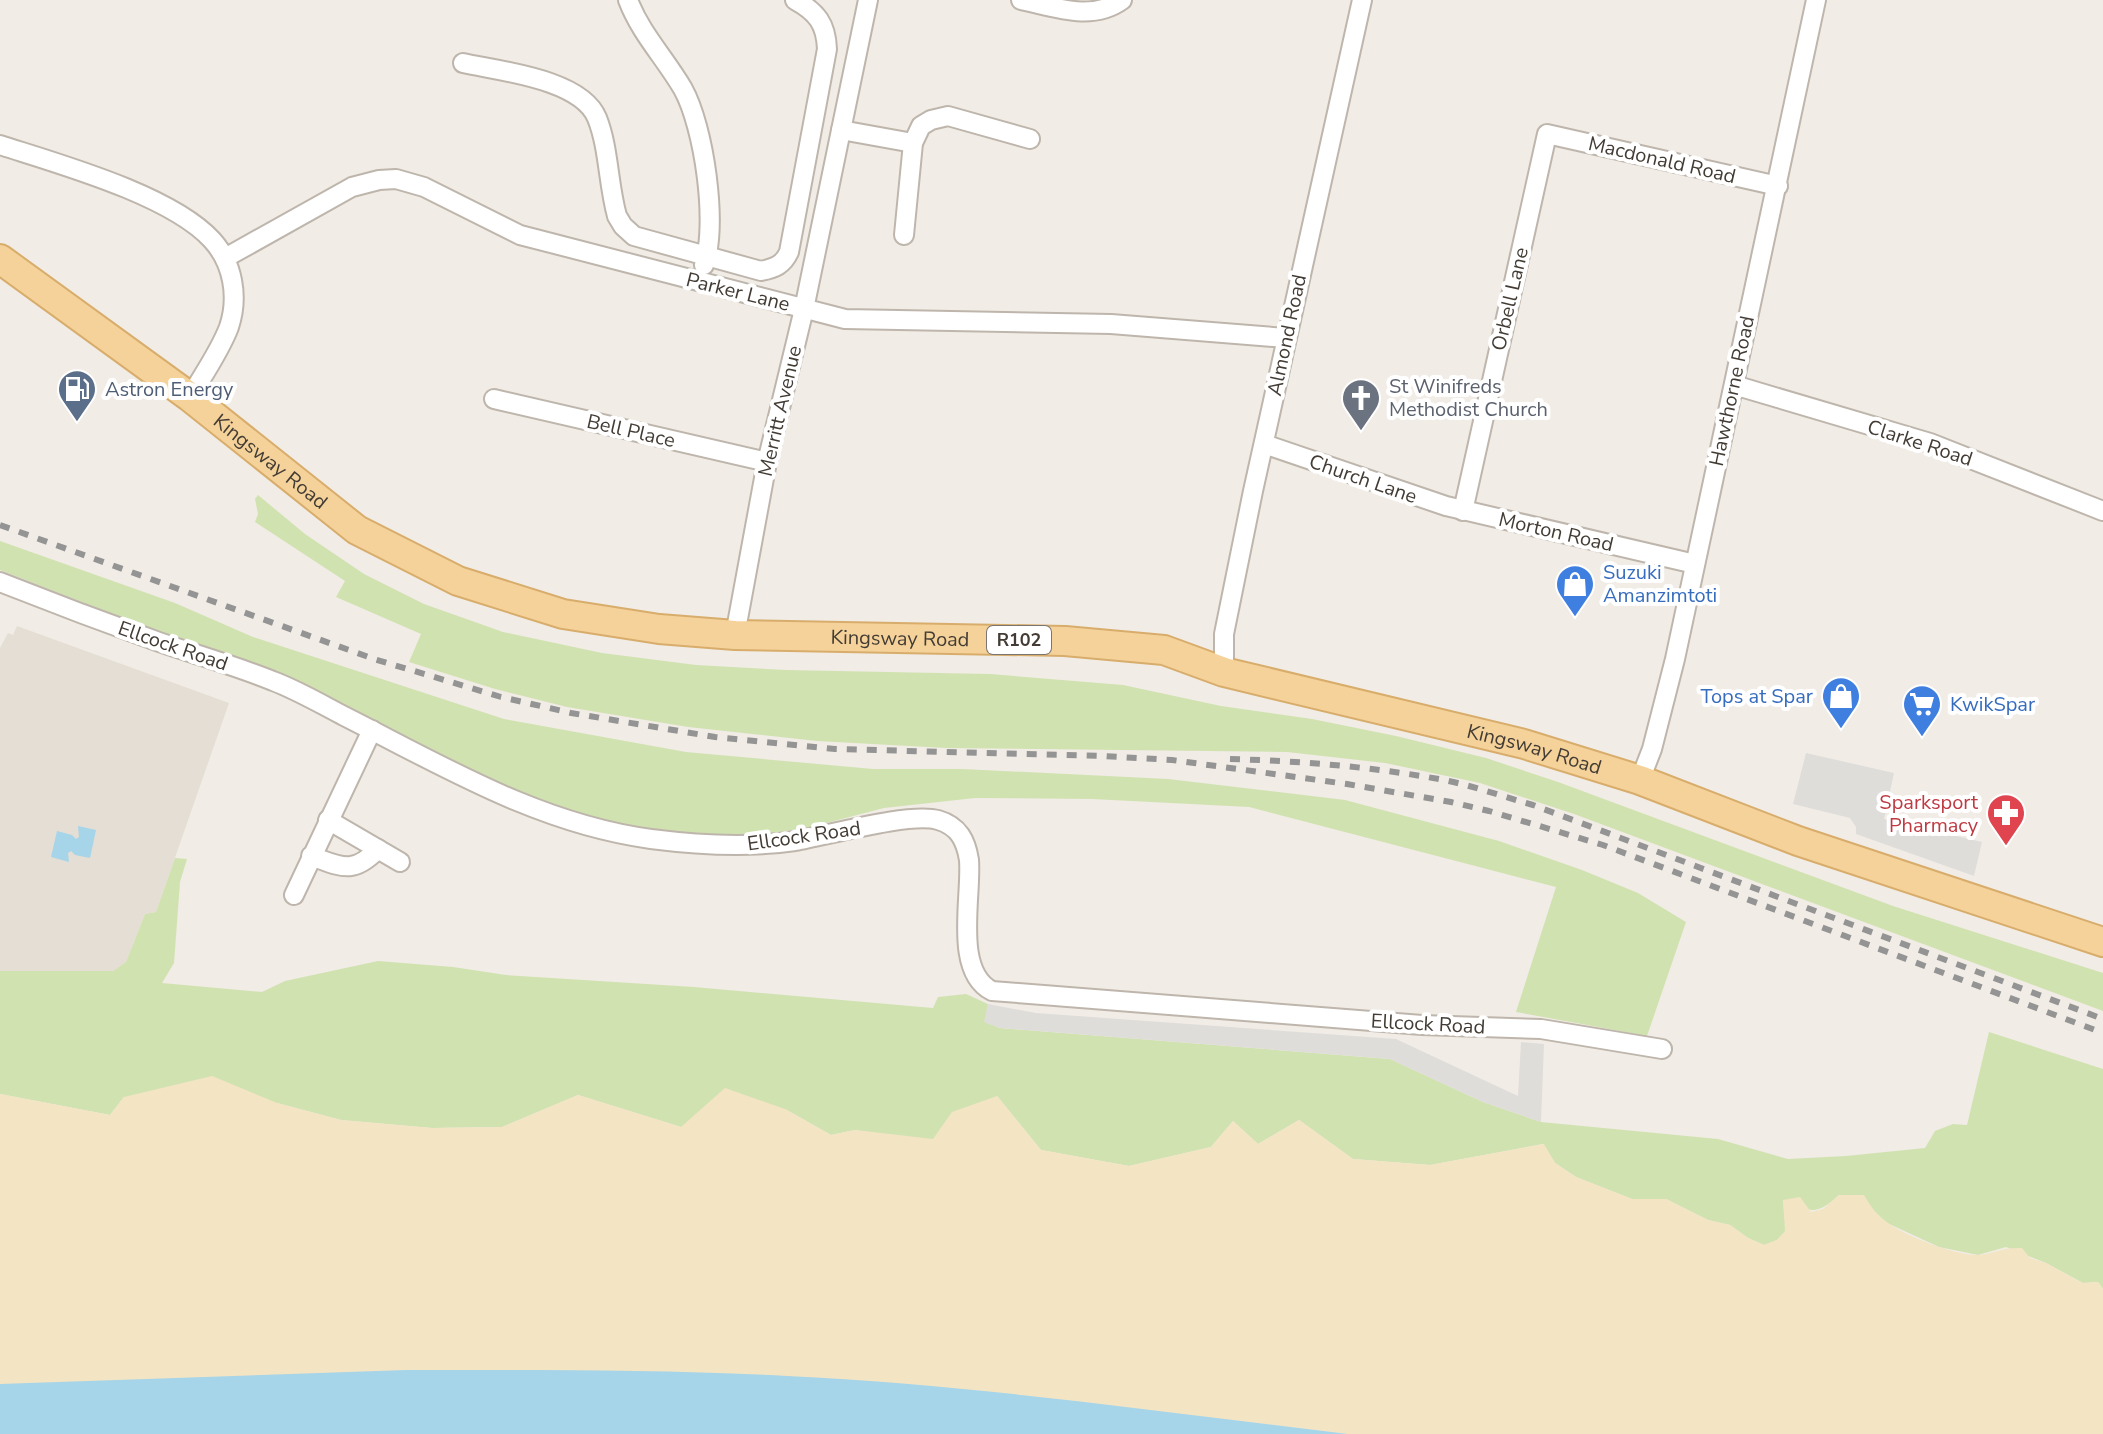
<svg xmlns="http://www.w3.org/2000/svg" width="2103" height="1434" viewBox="0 0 2103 1434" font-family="'Nunito Sans',sans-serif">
<rect width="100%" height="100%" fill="#f1ece5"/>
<path fill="#e4ded4" d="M17,626L229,703L156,912L145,914L126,962L113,971H0V648L8,633L13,635Z"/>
<g fill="#d1e2b1">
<path d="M258,495L305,534L364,574L424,604L503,632L602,653L696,665L786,670L990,674L1123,685L1221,706L1312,719L1396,736L1486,758L1558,782L1893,906L2103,973V1011L1574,814L1480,783L1385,763L1287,752L946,748L817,741L688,727L567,707L495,689L409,662L421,634L336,597L345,581L255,522L258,514L255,499Z"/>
<path d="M0,541L175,603L253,637L504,719L686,752L873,769H962L1168,779L1345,800L1499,841L1582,870L1638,893L1686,922L1647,1036L1516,1012L1556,887L1249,807L1092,799L975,798L884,808L811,827L742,838L654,833L578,814L451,767L251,668L0,570Z"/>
<path d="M175,858L187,859L180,882L174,963L162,983L262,992L285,981L378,961L453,967L506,975L694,987L933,1008L938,997L966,994L988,1004L985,1022L1000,1028L1390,1059L1483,1102L1541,1122L1718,1139L1788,1159L1846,1156L1925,1148L1935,1131L1953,1124L1967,1125L1989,1032L2103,1069V1289L2098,1282L2083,1283L2046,1263L2006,1247L1978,1255L1939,1247L1887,1223L1874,1211L1839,1195C1815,1217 1811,1211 1783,1200L1786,1231L1777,1240L1764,1245L1748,1238L1730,1225L1708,1220L1666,1199H1632L1576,1177L1555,1163L1543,1144L1430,1165L1353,1159L1299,1120L1258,1144L1233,1121L1211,1147L1129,1166L1041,1150L997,1096L932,1141L855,1130L831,1135L785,1109L681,1127L578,1095L502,1127L432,1128L341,1120L277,1103L124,1097L110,1115L0,1094V971H113L126,962L145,914L156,912Z"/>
</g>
<path fill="#f3e4c4" d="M212,1076L277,1103L341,1120L432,1128L502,1127L578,1095L681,1127L725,1088L785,1109L831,1135L855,1130L933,1139L952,1112L997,1096L1041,1150L1129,1166L1211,1147L1233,1121L1258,1144L1299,1120L1353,1159L1430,1165L1544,1144L1555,1163L1576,1177L1632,1199H1666L1708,1220L1730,1225L1748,1238L1764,1245L1777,1240L1785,1231L1783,1200L1800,1197L1811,1212L1823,1209L1839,1195H1864C1870,1205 1875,1213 1884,1220C1902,1235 1955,1256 1979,1255C1995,1253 2004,1247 2022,1248L2030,1258L2046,1263L2082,1283L2098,1282L2103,1289V1434H1348L974,1390L0,1385V1094L110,1115L124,1097Z"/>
<g fill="#dfddda">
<path d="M1806,753L1894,773L1884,819L1982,842L1974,876L1856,834V827L1850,818L1793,804Z"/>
<path d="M988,1004L1036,1013L1396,1039L1518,1096L1521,1042L1544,1044L1541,1122L1483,1102L1390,1059L1000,1028L984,1022Z"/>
</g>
<g fill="#a6d4e9">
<path d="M78,826L96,830L90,858L75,855L71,851L68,853L69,862L51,857L57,831L72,835L76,839L79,837Z"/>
<path d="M406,1370C533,1370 660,1369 787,1376C975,1385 1162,1412 1348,1434H0V1384Z"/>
</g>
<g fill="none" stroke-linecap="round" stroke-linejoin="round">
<g stroke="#beb6ac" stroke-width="22">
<g id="minor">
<path d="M628,0C641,34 665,58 683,89C704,127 718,223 704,265"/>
<path d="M1021,0C1054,7 1092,22 1122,0"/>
<path d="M463,63C499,71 581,79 597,118C609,148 608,184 617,216L623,226L634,236L761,271C775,268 783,265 789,252L827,49C826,24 817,12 795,0"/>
<path d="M841,130L913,143"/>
<path d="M0,145C59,164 171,195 212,240C233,263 239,297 229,327C220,351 203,375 190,397"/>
<path d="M904,235L913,143L921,126L931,120L948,116L1030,139"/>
<path d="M225,258L352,187L379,180L396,179L424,187L520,235L845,319L1111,324L1286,338"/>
<path d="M1734,385L1930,443L2103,511"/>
<path d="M494,399L767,462"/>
<path d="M1264,444L1446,506L1695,564"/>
<path d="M1463,511L1547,134L1778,186"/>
<path d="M0,582C53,603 106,623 159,642C197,655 236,666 273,681C297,690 321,704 344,716C443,766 539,824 651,839C698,845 748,848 795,841C829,835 910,812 938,820C959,826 966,841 969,860C972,897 953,971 992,991L1422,1025L1541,1029L1662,1049"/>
<path d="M735,635L767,462L804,309L868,0"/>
<path d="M1224,672V634L1253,491L1362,0"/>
<path d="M1640,780L1652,749L1675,659L1816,0"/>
<path d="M328,820L400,862"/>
<path d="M311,856C342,867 353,875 378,849"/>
<path d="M294,895L372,730"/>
</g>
</g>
<g stroke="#d8ad6c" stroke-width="32">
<g id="primary">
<path id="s1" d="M0,259L190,397L357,530L458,581L563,614L659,629L735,635L1065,641L1164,650L1224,672L1524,744L1640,780L1798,841L2103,942"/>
</g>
</g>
<use href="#minor" stroke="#fff" stroke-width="18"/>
<use href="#primary" stroke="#f5d29a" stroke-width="28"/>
<g stroke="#949494" stroke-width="6" stroke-dasharray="10 10" stroke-linecap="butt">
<path d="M0,525L374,659L501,697L571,713L715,737L835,749L1102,756L1172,760L1347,784L1451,802L1489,811L1603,845L2103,1033"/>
<path d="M1230,759C1302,761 1374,767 1444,780C1474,786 1504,797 1533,805L2103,1019"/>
</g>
</g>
<defs>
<g id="fuel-pin" transform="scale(2)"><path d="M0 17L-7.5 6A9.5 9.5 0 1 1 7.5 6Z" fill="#5c6f8a" stroke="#fff"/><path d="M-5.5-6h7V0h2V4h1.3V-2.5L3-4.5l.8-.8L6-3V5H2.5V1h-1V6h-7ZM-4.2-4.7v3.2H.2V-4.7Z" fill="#fff"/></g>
<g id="church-pin" transform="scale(2)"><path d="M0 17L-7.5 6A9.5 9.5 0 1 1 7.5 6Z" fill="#6b7280" stroke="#fff"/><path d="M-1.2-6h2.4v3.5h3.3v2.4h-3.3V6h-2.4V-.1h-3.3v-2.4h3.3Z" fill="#fff"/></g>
<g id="shop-pin" transform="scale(2)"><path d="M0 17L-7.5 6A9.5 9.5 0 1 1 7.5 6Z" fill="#3f7fe0" stroke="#fff"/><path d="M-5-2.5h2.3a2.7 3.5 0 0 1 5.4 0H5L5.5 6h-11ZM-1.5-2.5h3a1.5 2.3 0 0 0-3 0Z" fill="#fff"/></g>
<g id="supermarket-pin" transform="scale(2)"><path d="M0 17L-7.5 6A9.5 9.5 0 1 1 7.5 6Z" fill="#3f7fe0" stroke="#fff"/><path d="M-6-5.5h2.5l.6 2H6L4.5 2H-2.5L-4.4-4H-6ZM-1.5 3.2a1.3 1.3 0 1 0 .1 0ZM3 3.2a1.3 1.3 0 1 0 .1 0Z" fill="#fff"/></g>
<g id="pharmacy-pin" transform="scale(2)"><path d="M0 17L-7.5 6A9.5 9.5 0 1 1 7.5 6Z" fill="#e0444e" stroke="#fff"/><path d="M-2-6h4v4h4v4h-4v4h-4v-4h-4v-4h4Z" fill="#fff"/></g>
</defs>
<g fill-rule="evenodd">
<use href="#fuel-pin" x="77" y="389"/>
<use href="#church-pin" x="1361" y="398"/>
<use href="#shop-pin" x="1575" y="584"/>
<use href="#shop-pin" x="1841" y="696"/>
<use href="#supermarket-pin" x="1922" y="704"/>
<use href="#pharmacy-pin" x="2006" y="813"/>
</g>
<g text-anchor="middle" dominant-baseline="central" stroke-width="8" stroke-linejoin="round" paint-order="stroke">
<rect fill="#fff" stroke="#7b7672" stroke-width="2" x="987" y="626" width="64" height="28" rx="6"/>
<g font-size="18" font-weight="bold" fill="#433c35">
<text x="1019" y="640">R102</text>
</g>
<g font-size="20" fill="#433c35" stroke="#fff">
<text transform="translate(1662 160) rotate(13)">Macdonald Road</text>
<text transform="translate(738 292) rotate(14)">Parker Lane</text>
<text transform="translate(1510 299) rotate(-77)">Orbell Lane</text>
<text transform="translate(1287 335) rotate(-78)">Almond Road</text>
<text transform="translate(1732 391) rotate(-78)">Hawthorne Road</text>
<text transform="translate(780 411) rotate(-77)">Merritt Avenue</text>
<text transform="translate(631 431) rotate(13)">Bell Place</text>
<text transform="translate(1920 443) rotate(18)">Clarke Road</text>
<text stroke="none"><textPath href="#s1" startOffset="338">Kingsway Road</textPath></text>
<text transform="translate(1363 479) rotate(19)">Church Lane</text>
<text transform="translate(1556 532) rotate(13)">Morton Road</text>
<text stroke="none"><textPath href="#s1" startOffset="1010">Kingsway Road</textPath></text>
<text transform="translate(173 646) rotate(19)">Ellcock Road</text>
<text stroke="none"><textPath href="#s1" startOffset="1658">Kingsway Road</textPath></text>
<text transform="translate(804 836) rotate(-8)">Ellcock Road</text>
<text transform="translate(1428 1024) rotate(3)">Ellcock Road</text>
</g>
<g font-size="20" fill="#5b616d" stroke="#fff" text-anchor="start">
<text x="1389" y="386">St Winifreds<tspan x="1389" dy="23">Methodist Church</tspan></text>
</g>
<g font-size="20" fill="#4e5e75" stroke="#fff" text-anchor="start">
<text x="105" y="389">Astron Energy</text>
</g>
<g font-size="20" fill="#366cbe" stroke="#fff" text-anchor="start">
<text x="1603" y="572">Suzuki<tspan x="1603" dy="23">Amanzimtoti</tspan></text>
<text x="1813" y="696" text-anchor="end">Tops at Spar</text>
<text x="1950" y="704">KwikSpar</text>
</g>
<g font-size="20" fill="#be3a42" stroke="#fff" text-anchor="end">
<text x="1978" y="802">Sparksport<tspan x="1978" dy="23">Pharmacy</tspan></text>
</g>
</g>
</svg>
